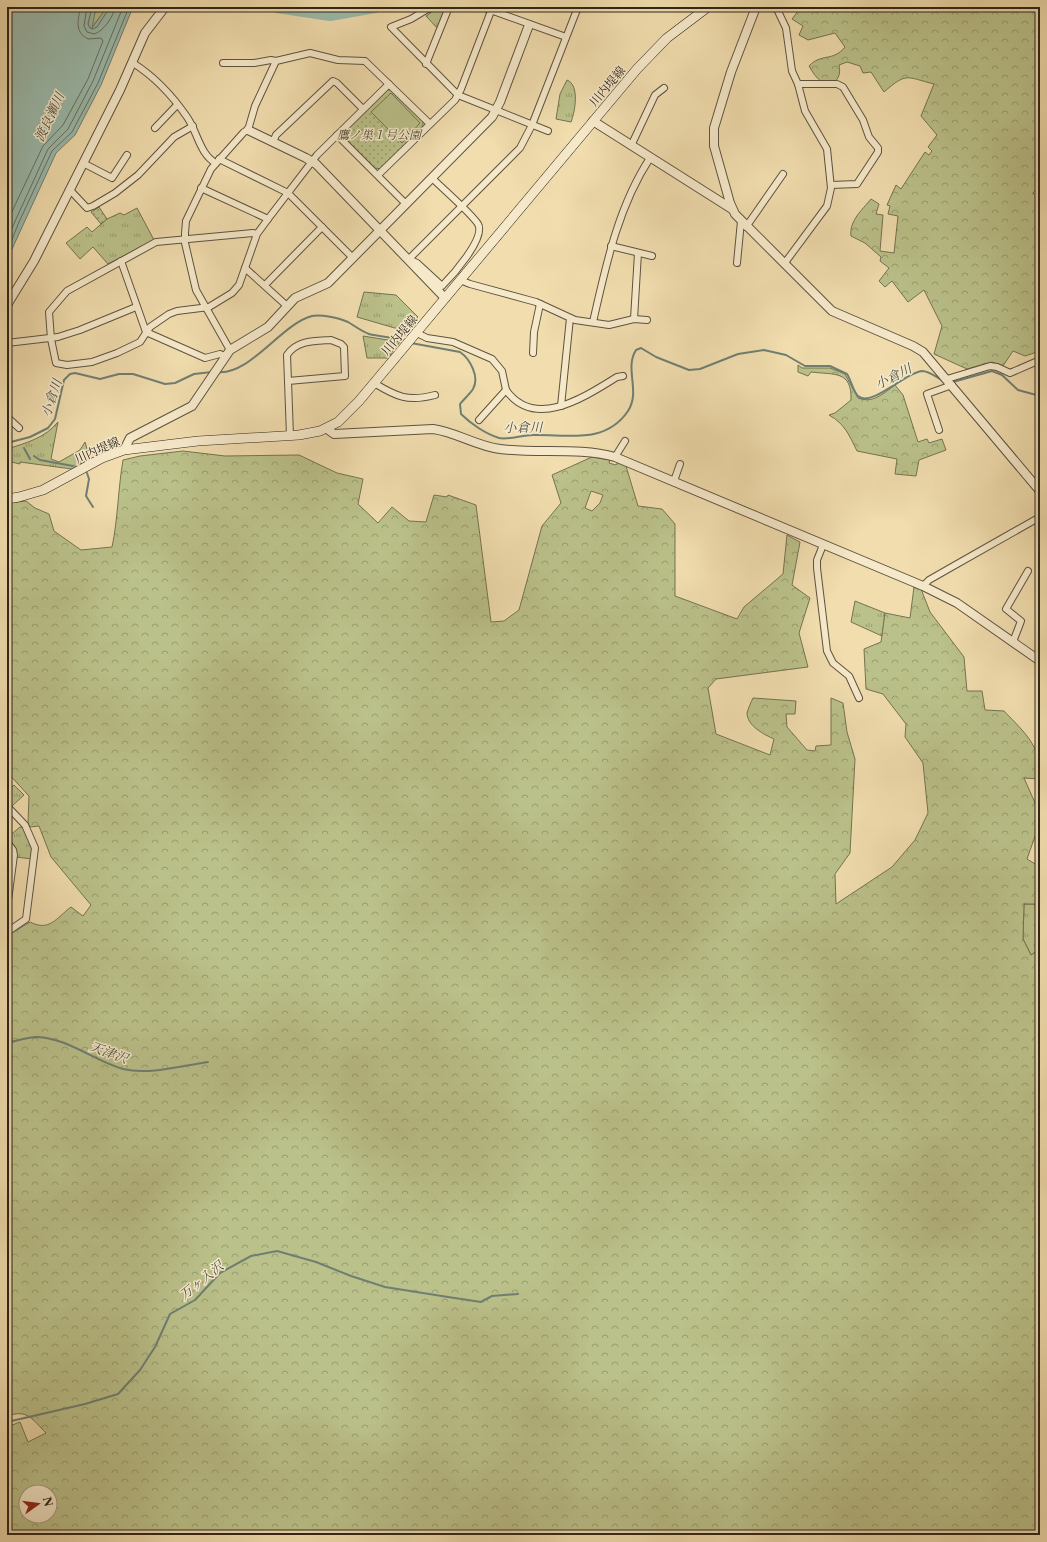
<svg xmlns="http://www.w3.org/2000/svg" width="1047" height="1542" viewBox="0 0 1047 1542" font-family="'Libre Caslon Text','Noto Serif JP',serif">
<defs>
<pattern id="grass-tufts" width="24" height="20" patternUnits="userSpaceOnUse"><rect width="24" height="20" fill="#bbc18a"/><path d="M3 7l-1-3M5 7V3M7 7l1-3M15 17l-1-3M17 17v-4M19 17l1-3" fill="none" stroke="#989d70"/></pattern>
<pattern id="forest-crowns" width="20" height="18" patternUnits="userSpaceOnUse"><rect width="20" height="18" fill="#bbc18a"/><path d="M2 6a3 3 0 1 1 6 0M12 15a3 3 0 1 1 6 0" fill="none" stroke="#989d70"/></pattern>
<pattern id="wetland-marsh" width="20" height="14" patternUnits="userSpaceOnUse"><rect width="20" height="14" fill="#bbc18a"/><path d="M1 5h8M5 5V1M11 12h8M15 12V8" fill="none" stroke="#989d70"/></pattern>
<pattern id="park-dots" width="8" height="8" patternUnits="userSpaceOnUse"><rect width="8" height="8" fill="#bbc18a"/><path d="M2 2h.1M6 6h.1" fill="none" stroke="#989d70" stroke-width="1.8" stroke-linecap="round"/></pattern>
</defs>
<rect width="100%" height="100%" fill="#f1ddae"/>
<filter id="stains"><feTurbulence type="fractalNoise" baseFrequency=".005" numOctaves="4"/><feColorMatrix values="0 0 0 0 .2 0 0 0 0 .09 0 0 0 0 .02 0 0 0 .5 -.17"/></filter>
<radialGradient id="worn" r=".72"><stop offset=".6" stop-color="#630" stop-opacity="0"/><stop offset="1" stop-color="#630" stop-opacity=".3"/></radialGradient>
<g fill="url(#grass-tufts)" stroke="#747352">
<path d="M439,7H446L438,29L426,16Z"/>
<path d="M567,80C580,85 575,112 571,122L556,119L560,94Z"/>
<path d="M137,208L154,240L108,264L93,247L80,259L66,243L87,227L92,232L107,219L120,213L124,215Z"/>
<path d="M364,292L396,295L418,317L405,331L357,317Z"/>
<path d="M363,336L400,342L392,352L389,358H367Z"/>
<path d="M58,422L51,459L59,462L80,450L85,442L90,459L72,469L20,462V464L7,461V449C26,443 45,438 58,422Z"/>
<path d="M855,601L885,613L882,636L851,622Z"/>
<path d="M14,785L24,795L12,806L7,800V792Z"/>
<path d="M20,827L24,828L33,848L32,859L16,857L8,837Z"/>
<path d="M1040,902V949L1031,955L1023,939L1024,904H1038Z"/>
</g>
<g fill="url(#forest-crowns)" stroke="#747352" fill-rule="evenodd">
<path d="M801,7H1040V186L1033,193L1040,199V351L1025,356L1013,351L1003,366L992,362L967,369L934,354L942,326L924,290L908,302L892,281L885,287L879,281L889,268L880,261L881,257L865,243L851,236C849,221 862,210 871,199L879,204L876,214L883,215L880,251L894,253L898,216L888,214L890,206L887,205L896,185L901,189L925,152L929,155L932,151L928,147L937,135L921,116L934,84C906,77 907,72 884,92L871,72L863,73L860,66L847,62L839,65C842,78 834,88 821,81C816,78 812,71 809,66C821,53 833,62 845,47L835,33L808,40L799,35L803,26L792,19Z"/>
<path d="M798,365L802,368H830L845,374L858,398C873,404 884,393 895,385L903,395L918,442L927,439L929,443L942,439L946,450L919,460L916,476L895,474L897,459L857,451C849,435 845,424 829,415L835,413L851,400C852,370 834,375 811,372L808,376L798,372Z"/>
<path d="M183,451L225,456L299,455L337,473L363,479L358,504L378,523L392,507L409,521L426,522L434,495L447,497L448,495L476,505L491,622L504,621L519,610L542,526L561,503L552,475L592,457L610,460L609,463L616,465L618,462L626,466L638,506L662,509L675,524V596L737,619L744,607L783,574L787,535L800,542L792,585L810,598L799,633L808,667L716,679L708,688L716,734L770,755L774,739C765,735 747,726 747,713C748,709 751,702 753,698L796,701L795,714H786L787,727L807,750L815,751L816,746L831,745V698L843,703L847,732L855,759L850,853L835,874L836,904L892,867L915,840L928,813L923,763L905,737L906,724L883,694L866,689L864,649L881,642L885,613L910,618L914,587L921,589L930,612L964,657L967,691H982L985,710L1004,711C1017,725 1037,742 1038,761L1040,762V779L1024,778L1039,812V825L1027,859L1040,867V902L1038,904H1024L1023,939L1031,955L1040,949V1535H7V1427L20,1422L28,1442L46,1433C32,1419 28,1409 7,1416V936L30,922C50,932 56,918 71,907L83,916L91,905L51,857L39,826L30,827L28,823L29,796L7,772V503L26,501L35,508L49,514L54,531L81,550L112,547C118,519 118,489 123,460L140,456ZM591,491L603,495L600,503L592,511L585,508ZM26,1492H50V1516H26Z"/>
</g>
<path fill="url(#wetland-marsh)" stroke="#747352" d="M96,7H107L91,29Z"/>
<g fill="url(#park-dots)" stroke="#747352">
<path d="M387,90H392L423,122V127L381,169L375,168L344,137V132Z"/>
<path d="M99,207L107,219L101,224L91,212Z"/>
</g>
<path fill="#bbc18a" stroke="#747352" d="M391,93L420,123L402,143L371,112Z"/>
<path fill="#9bbbad" stroke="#6f7f73" d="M7,7H96L92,28L107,7H133L101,85L75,135L56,153L7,260Z"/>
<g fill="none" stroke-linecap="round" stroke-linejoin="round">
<g stroke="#647064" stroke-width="1">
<path d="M87,7L84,26L87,32L94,34C103,32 114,16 115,7"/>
<path d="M92,7L88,24L90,28L93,29L97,27L110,7"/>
<path d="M7,222L43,146L63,125L88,79L103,41L101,38L88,39C74,32 78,19 81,7"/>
<path d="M7,239L48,149L68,129L93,81L123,7"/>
<path d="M7,252L19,222L52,151L72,132L98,83L129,7"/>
</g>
<g stroke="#6f7f73" stroke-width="2">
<path d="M336,15V7"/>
<path d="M411,343L460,352C470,359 480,377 473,389C469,395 464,399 460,404L461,414C471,424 486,434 499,438C509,440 522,435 533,435C567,434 605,445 628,411C641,391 624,369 636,350L641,348L656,357L689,370L700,369L738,354L764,350L786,355L805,366H830L847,374C851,380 853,391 858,396C871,408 906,372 922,371C929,371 936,377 942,380"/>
<path d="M217,372C250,376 281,324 312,316C321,314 339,318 348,322C355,326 361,331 369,334C381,337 393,337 405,341"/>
<path d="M953,382L992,371L1002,375L1018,390L1040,396"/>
<path d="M7,443L30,437L48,428L55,419L64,380L70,374L75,373L100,379L119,374H133L165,384L175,383L194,374L212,372"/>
<path d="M24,448L30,459"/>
<path d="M34,456L40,460L73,466"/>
<path d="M87,473L89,479L86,496L93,507"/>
<path d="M7,1043C16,1041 28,1037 37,1037C68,1038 94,1061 123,1069C149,1075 181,1066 208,1062"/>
<path d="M7,1422L85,1404L118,1394L140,1370L155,1347L170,1314L195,1300L220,1273L251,1256L277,1251L316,1262L351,1276L385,1287L448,1297L481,1302L492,1296L518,1294"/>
</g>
<path stroke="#9bbbad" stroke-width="12" d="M277,7L330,15L375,7"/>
<g stroke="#5d5340" stroke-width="8">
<g id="minor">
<path d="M431,7L411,19L391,27L458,95L548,131"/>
<path d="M482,7L566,37"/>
<path d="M776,7L786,28L792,71L798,84L805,111L827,149L831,188L827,206L784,264"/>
<path d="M133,63C155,77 172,95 187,117C197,131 200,155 216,163"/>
<path d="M223,63H254L271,60L276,61"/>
<path d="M426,64L449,7"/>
<path d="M798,84H837L843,87L863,120L869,137L878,148V152L857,184L831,185"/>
<path d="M155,128L177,105"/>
<path d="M337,135L406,204"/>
<path d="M273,142L276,135L333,81L337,83L363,109"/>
<path d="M631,146L655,95L664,88"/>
<path d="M219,159L288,193L353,258"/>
<path d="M83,163L112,178L127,155"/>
<path d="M378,175L455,100L461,89L491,11"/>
<path d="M432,178C443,189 471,213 478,224C486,238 452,276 442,286L417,263L409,259L520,148L532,125L578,7"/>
<path d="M201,188L268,219"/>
<path d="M70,190L87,208L93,206L115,193L138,175L174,137L193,126"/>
<path d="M746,227L783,174"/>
<path d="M257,234L253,233L156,242L67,291L49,312L51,339L56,363L67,365L92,362L117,353L140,342L150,327L169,314L177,311L209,307L232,293L239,285L257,234L268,219L317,155L389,84"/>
<path d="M611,246L652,256"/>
<path d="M121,261L146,332L205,358L220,354L225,356"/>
<path d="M737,263L741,221"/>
<path d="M245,268L287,306"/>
<path d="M460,280L470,284L536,302L575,320L609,325L634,319L647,320"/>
<path d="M265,285L322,227"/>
<path d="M634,319L638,253"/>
<path d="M593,322C606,265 618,207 650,158"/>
<path d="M417,333L427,338L453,342L492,359L502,371L506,390C535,431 586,396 617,377L623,376"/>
<path d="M331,340L341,344L344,347L345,376L288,381L287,355C297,340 315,341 331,340Z"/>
<path d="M7,343L58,337L80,330L136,307"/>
<path d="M230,350L196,290L185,243V233L186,221L211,169L244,132L248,130L255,106L276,61L310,53L338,60L365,61L430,124"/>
<path d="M533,353L534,332L540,304"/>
<path d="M947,379L990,366L997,367L1010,373L1040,360"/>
<path d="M288,381L290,436"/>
<path d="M374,383C397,397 408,402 435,395"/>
<path d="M561,406L570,318"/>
<path d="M7,417L19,428"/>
<path d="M479,420L506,390"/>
<path d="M939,430L927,394L952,385"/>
<path d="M615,457L625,441"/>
<path d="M674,481L680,464"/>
<path d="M823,545L817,560V568L827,651L833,663L849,676L859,698"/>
<path d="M923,586L929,580L950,568L1040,517"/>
<path d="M1013,642L1021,621L1006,609L1028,571"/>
<path d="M7,806L25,825L35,848L26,919L7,932"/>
<path d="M7,842L13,850L14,855L7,908"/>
</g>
</g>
<g stroke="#5d5340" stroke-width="10">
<g id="tertiary">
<path d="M756,7L731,72L714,128V146L730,203L735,214L832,311L913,346L923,352L1040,491"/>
<path d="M593,121L732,209"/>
<path d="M248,130L306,158L316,164L445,298"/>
<path d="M7,305L34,261L120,90L145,33L165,7"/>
<path d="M327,429L334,434L433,429C456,432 476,446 500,449C538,454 578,447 615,457L923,586L957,603L1040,661"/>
<path d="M124,450L130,438L192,406L230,350L268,327L295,298L328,283L492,117L500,102L529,25"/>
</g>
</g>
<g stroke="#2c251b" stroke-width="10">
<path id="secondary" d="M7,499L19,497L43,490L102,458L124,450L198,441L299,435L320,431L338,422L359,401L637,69L667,38L708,7"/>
</g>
<use href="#minor" stroke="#f6e9ca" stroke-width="6"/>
<use href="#tertiary" stroke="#f6e9ca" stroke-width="8"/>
<use href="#secondary" stroke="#f6e9ca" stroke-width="9"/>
</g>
<g text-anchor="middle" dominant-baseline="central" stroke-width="3" stroke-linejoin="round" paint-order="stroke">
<g font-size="12" fill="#2c251b" stroke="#f6e9ca">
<text transform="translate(607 86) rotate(-50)">川内堤線</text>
<text transform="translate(399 335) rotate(-50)">川内堤線</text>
<text transform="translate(97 450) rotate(-24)">川内堤線</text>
</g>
<g font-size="12" font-style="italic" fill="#504c37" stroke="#f6e9ca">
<text x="379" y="134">鷹ノ巣１号公園</text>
</g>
<g font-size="13" font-style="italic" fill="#4d5247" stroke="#f6e9ca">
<text transform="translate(49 117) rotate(-65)">渡良瀬川</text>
<text transform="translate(893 376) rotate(-27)">小倉川</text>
<text transform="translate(51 398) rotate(-71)">小倉川</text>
<text transform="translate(523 427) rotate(-1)">小倉川</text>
<text transform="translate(109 1052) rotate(20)">天津沢</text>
<text transform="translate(201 1280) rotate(-39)">万ヶ入沢</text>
</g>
</g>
<rect width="1047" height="1542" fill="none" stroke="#f1ddae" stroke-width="24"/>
<rect x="8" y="8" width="1031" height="1526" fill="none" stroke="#2c251b" stroke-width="2"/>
<rect x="12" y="12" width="1023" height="1518" fill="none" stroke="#2c251b"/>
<g transform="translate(38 1504) rotate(76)"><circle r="19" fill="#f6e9ca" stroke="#a59b84"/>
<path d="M0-3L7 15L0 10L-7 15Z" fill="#8f2418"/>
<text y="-6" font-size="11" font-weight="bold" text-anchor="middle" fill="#2c251b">N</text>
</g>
<rect width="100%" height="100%" filter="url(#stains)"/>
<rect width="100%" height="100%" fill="url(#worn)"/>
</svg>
